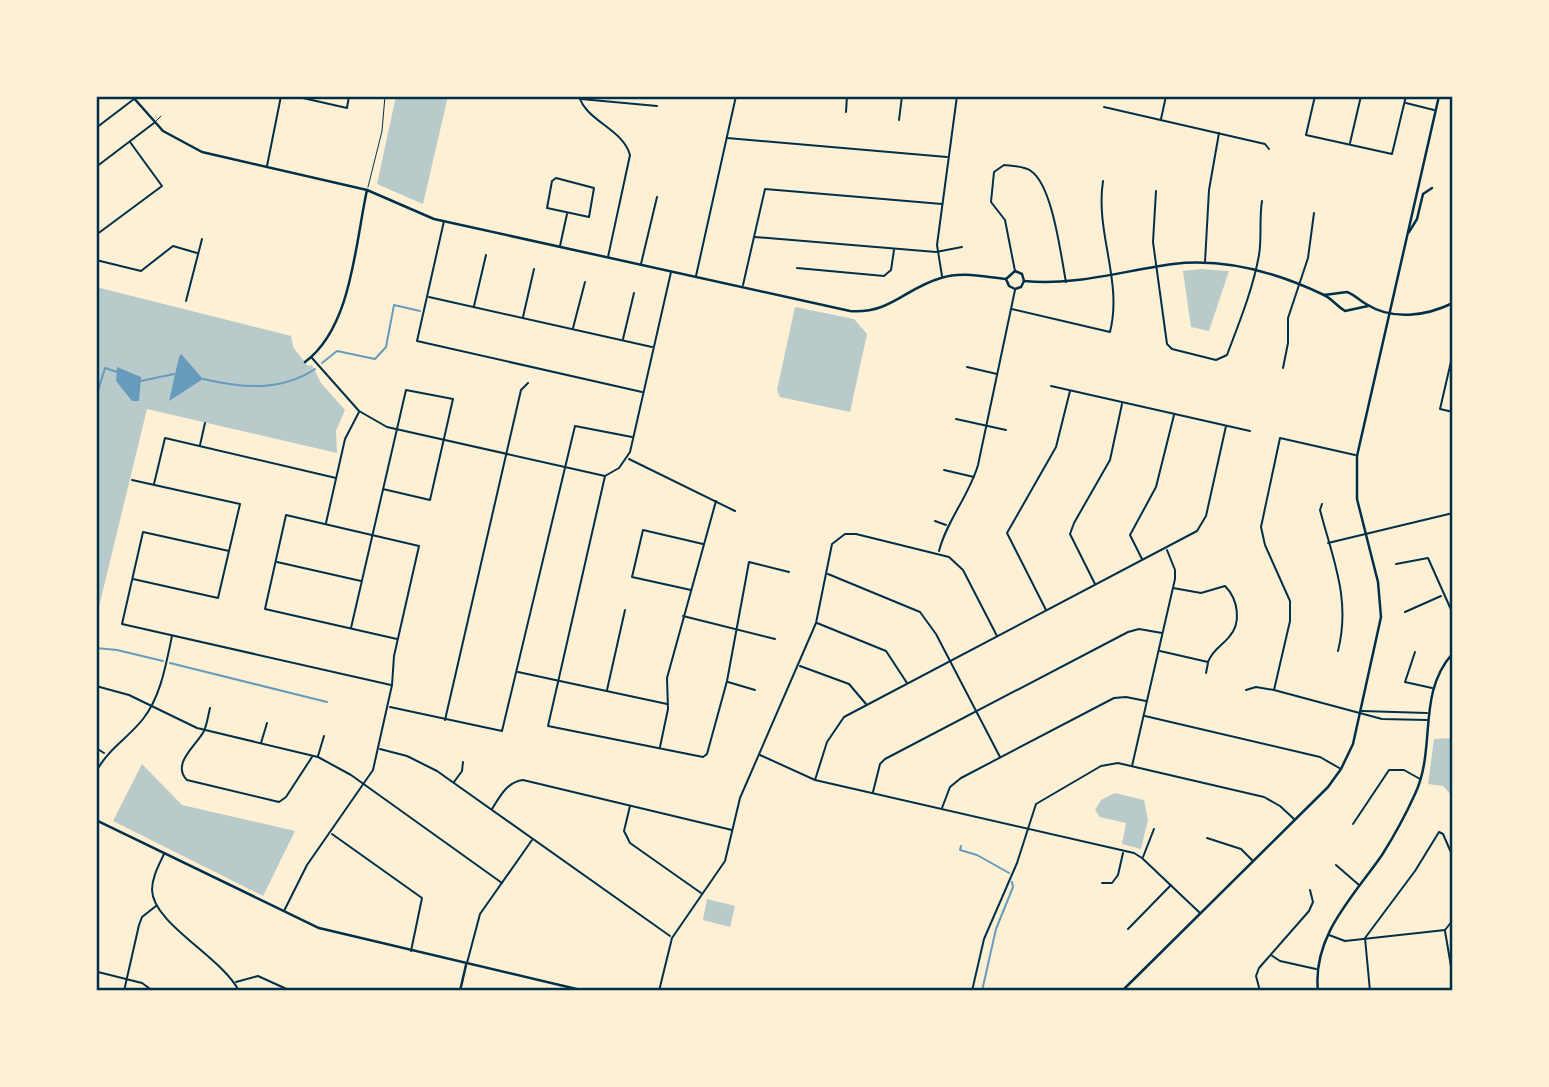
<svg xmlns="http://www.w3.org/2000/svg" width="1549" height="1087" viewBox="0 0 1549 1087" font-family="'Asap Condensed',sans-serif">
<rect width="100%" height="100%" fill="#fdf0d5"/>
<g fill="#b9caca">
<path d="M396,96H448L423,204L377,184Z"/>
<path d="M1201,269L1229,271L1209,331L1191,327L1183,271Z"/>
<path d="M96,287L291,336L293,347L308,366L312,365L321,383L345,410L336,431L337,453L147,409L96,619Z"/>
<path d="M795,307L854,319L867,334L850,412L780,397L777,390Z"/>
<path d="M1453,738V797L1443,786L1428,784L1434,739Z"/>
<path d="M142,764L182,805L295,831L263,896L113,821Z"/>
<path d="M1115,793L1144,800L1148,820L1141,849L1122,844L1126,823L1100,817L1095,810L1101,800Z"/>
<path d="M707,899L735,906L730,927L703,920Z"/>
</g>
<g fill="#669bbc">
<path d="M181,354L203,379L169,401L179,357Z"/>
<path d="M117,367L141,377L139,401H132L116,381Z"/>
</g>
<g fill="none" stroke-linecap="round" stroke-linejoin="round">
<g stroke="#669bbc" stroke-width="2">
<path d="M322,363L337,351L375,359L386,347L394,305L420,311"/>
<path d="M203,379C242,388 280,392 315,369"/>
<path d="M141,381L174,374"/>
<path d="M96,397L105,368L117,372"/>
<path d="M96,648L117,650L163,661"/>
<path d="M170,663L327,702"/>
<path d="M961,846L960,850L977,855L1009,873"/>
<path d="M982,991L996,929L1013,887L1012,882"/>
</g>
<g stroke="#003049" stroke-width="1">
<path d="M155,122L161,116"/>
<path d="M368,187L382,131L385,96"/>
</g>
<g stroke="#003049" stroke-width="2">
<path d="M294,96L347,108L349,96"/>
<path d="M579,96C586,121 623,129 630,155L608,257"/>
<path d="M1315,96L1306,135L1392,154L1406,96"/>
<path d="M581,99L657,106"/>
<path d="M1406,103L1434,110"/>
<path d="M1104,107L1265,144L1269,149"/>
<path d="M846,112L847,96"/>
<path d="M1161,119L1166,96"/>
<path d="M899,120L902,96"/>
<path d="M96,128L134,99"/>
<path d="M727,138L947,157"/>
<path d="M1350,143L1361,96"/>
<path d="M267,166L281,96"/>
<path d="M96,167L154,123"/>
<path d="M556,178L594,188L589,217L547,208L552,181Z"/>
<path d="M1156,191L1153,242L1167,344L1172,349L1216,360L1227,355C1239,323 1253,289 1259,255C1262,238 1259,219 1262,201"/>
<path d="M444,221L417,341L642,392"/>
<path d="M96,235L162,186L130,142"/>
<path d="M755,237L936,252L962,247"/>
<path d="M560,246L567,214"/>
<path d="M96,260L141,271L173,246L197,253"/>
<path d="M1205,262L1209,190L1219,133"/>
<path d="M641,264L657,197"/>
<path d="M797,268L884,276L891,270L894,250"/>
<path d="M1015,271L1005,220L991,202L994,172L1004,165C1013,166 1024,166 1031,171C1053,186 1061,257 1066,282"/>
<path d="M696,276L736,96"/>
<path d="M942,276L937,245L957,96"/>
<path d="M743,285L765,189L942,204"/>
<path d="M429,297L652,347"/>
<path d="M186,301L202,239"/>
<path d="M474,306L486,255"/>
<path d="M1012,309L1110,332C1123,281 1095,233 1103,181"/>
<path d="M523,317L534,269"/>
<path d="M573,328L585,282"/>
<path d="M623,339L634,293"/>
<path d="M1453,353L1440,409L1453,412"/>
<path d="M312,358L359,411L387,427L605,476L619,468L630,452L671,272"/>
<path d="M967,367L997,374"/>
<path d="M1283,368L1288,343V318L1308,258L1314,213"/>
<path d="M1051,386L1250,431"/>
<path d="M956,419L1006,430"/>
<path d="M200,445L205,423"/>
<path d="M629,459L735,511"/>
<path d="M944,470L974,477"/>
<path d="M605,476L548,726L703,757L707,754L727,681L749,562L789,572"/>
<path d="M132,480L240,504L218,598L133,579"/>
<path d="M154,484L165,438L336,478"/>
<path d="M1322,504L1320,510C1333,560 1351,599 1338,651"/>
<path d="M935,521L946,525"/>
<path d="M326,523L345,439L359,412"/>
<path d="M1328,543L1453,513"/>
<path d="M229,551L143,532L122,624L391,685"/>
<path d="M939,551C947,520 969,496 978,465L1015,290"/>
<path d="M1142,559L1130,535L1156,487L1174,415"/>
<path d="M277,562L361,581"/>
<path d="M1396,564L1428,558L1453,614"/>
<path d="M828,574L920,612L936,634L1000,757"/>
<path d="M1095,584L1070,534L1074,523L1110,460L1122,404"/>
<path d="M691,590L632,577L643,530L703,544"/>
<path d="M1046,610L1007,533L1056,447L1070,391"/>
<path d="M1405,612L1441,596"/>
<path d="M683,616L775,639"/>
<path d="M817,623L886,651L907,683"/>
<path d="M351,628L406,390L453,399L430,500L383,489"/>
<path d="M1160,651L1208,662C1213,649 1221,647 1229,637C1242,623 1238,599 1225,586L1201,593L1173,588"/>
<path d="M1415,652L1405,682L1432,688"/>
<path d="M800,666L849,684L866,704"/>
<path d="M518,672L667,704"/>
<path d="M1206,673L1208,663"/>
<path d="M728,682L755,690"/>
<path d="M96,686L129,695L197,728L318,757L351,775L502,883"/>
<path d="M607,690L625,610"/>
<path d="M1246,690L1256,687L1274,690L1382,719L1427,720"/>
<path d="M1274,690L1290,621V601L1265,545L1261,527L1280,438L1355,455"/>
<path d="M390,707L502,731L575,426L632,437"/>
<path d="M210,708C208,716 207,724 204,731C196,746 171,764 187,780L279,802L286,797L312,757"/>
<path d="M1362,711L1427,713"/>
<path d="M1145,716L1320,757L1341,769"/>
<path d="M445,720L521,390L528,383"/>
<path d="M261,743L267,723"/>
<path d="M660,747L668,709L667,678L716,501"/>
<path d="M96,748L104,753"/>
<path d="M380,749L407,756L437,771L670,936"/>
<path d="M760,755L815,780L1134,853L1142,858L1200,913"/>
<path d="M318,756L324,736"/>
<path d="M1132,766L1175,579V570L1167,550"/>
<path d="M96,772C108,749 127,739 143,719C161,696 166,664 172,636"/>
<path d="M815,780L827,742L844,717L1197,531L1206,516L1226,426"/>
<path d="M454,782L462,771L463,762"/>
<path d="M873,792L880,764L885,759L1128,632L1139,629L1162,633"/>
<path d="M630,806L624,831L630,843L701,893"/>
<path d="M942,808L950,787L961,778L1114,698L1126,697L1146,701"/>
<path d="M492,809C500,796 507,782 523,780L732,830"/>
<path d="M1353,824L1389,770H1404L1420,779"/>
<path d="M332,834L422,898L411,951"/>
<path d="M1207,838L1241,849L1252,860"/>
<path d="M164,854C159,865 152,877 152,890C153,924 222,957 239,991"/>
<path d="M1143,857L1154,829"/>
<path d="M1336,865L1359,885"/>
<path d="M1102,883H1112L1118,875L1123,853"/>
<path d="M284,911L307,865L373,770L392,685L394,656L419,546L286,515L265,609L397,639"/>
<path d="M1128,929L1171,885"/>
<path d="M1445,930L1453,920"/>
<path d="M1445,931L1453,978"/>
<path d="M1329,935L1345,941L1445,930"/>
<path d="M1271,955L1280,961L1316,969"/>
<path d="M467,963L480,914L532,840"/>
<path d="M98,972L142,983L153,991"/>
<path d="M236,982L258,976L291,991"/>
<path d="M124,991L139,925L142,917L156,906"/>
<path d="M659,991L672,938L725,861L740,798L816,623L832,544L845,534H856L949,557L963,570L997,636"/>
<path d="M972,991L984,939L1017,863L1036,804L1101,766L1118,763L1264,797L1280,806L1294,819"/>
<path d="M1260,991L1256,976L1259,968L1309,911L1313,902L1310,890"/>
<path d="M1370,991L1365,938L1415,871L1439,832L1443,834L1453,857"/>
</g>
<g stroke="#003049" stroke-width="2.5">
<path d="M305,362C352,327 355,244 367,190"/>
<path d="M460,991L466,965"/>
<path d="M1318,991C1312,936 1353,897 1382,855C1394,836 1406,814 1415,794C1437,747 1416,694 1453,653"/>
</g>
<g stroke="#003049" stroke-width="2.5">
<path d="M132,96L163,131L202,152L367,190L434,219L850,311C891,314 905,288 941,278C962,271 985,277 1006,279"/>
<path d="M1409,232L1417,219L1423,194L1432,188"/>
<path d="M1006,279L1009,286L1015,289L1021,287L1024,281"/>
<path d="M1006,279L1015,271L1022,274L1024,281"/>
<path d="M1024,281C1076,286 1122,271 1173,264C1224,258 1278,273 1324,295C1332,299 1337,306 1345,311L1368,306"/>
<path d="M1324,295L1347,292C1355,295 1359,300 1366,304C1393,321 1426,316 1453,303"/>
<path d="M96,820L319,928L585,991"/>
<path d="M1122,991L1328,787L1341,769L1353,744L1381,617L1378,582L1357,499V456L1439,96"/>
</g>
</g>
<rect width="1549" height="1087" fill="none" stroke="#fdf0d5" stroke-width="196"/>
<rect x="98" y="98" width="1353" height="891" fill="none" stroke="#003049" stroke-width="2.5"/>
</svg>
